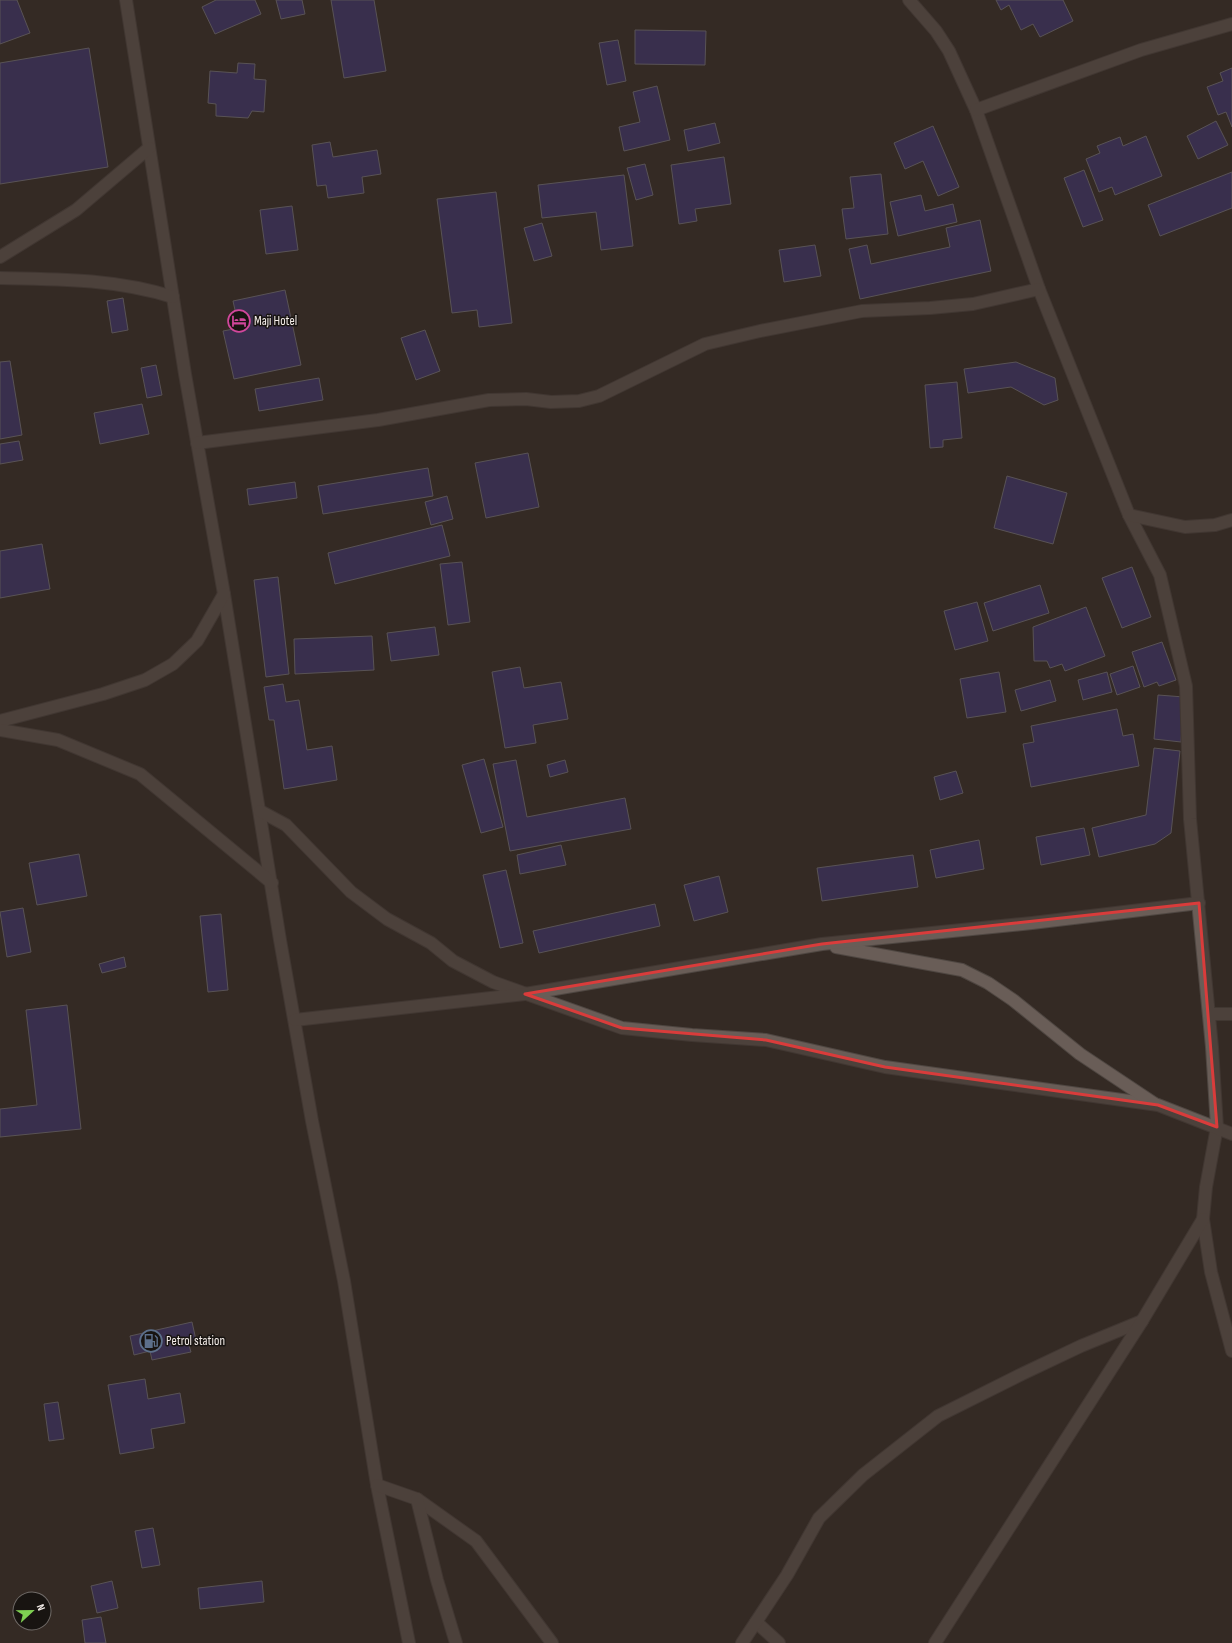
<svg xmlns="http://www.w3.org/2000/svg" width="1232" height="1643" viewBox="0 0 1232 1643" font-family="'Sofia Sans Condensed',sans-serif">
<rect width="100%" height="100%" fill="#342a24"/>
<g fill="#3e357f" stroke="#848490">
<path d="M0,0H17L30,33L0,44Z"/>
<path d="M216,0H255L261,14L215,34L202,7Z"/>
<path d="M276,0H302L305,14L281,19Z"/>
<path d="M331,0H374L386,71L344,78Z"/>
<path d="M996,0H1063L1073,21L1040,37L1033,24L1021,30L1009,5L1001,10Z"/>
<path d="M635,30L706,31L705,65L635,64Z"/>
<path d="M618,40L626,81L607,85L599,43Z"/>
<path d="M89,48L108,167L0,184V63Z"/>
<path d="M238,63L255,64L254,79L266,80L264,112L252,111L248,118L216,116V104L208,103L210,71L237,73Z"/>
<path d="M1232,68V127L1226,112L1218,115L1207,87L1223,81L1220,73Z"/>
<path d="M657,86L670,140L624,151L619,127L640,122L633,92Z"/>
<path d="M1216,121L1228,145L1198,159L1187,136Z"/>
<path d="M715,123L720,143L688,151L684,130Z"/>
<path d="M933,126L959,187L938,196L923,161L905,169L894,143Z"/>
<path d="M1146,136L1162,176L1115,195L1112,187L1099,192L1086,159L1100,153L1097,146L1120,137L1123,146Z"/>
<path d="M330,142L333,157L377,150L381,174L362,177L364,193L328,198L326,185L317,186L312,145Z"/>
<path d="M724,157L731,204L695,209L697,221L679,224L671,165Z"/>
<path d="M645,164L653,195L636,200L627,168Z"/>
<path d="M1084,170L1103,220L1083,227L1064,178Z"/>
<path d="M1232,172V208L1160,236L1148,205Z"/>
<path d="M881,174L888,234L846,239L842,209L854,208L850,177Z"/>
<path d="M624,175L633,246L601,250L596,212L542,218L538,185Z"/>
<path d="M496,192L512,323L479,327L477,310L452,313L437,199Z"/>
<path d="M921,195L925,211L953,204L957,222L898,236L890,202Z"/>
<path d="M292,206L298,250L266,254L260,210Z"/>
<path d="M980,220L991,271L860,299L849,249L867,245L871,264L950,247L946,228Z"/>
<path d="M542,223L552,256L534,261L524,228Z"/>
<path d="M815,245L821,276L784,282L779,250Z"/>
<path d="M285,290L301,365L234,379L223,331L239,328L233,301Z"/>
<path d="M123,298L128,330L112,333L107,301Z"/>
<path d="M425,330L440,371L416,380L401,338Z"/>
<path d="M10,361L22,435L0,439V362Z"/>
<path d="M1016,362L1055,378L1058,400L1044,405L1011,387L968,393L964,369Z"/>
<path d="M156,365L162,395L147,398L141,368Z"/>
<path d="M319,378L323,400L259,411L255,389Z"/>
<path d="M957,382L962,438L943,440V447L930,448L925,385Z"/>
<path d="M142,404L149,434L100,444L94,413Z"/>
<path d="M19,441L23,460L0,464V444Z"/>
<path d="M528,453L539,507L486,518L475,463Z"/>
<path d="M428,468L433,496L323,514L318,486Z"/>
<path d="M1007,476L1067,493L1053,544L994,528Z"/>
<path d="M295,482L297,498L249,505L247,489Z"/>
<path d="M447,496L453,519L431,525L425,502Z"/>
<path d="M442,525L450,556L335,584L328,553Z"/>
<path d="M42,544L50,589L0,598V551Z"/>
<path d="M462,562L470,622L448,625L440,564Z"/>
<path d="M1132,567L1151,617L1122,628L1102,578Z"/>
<path d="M278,577L289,674L266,677L254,580Z"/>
<path d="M1040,585L1049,613L993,631L984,603Z"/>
<path d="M977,602L988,641L955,650L944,611Z"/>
<path d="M1086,607L1105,656L1065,671L1062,664L1050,668L1047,661H1034L1033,627Z"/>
<path d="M435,627L439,655L391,661L387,633Z"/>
<path d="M372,636L374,670L295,674L294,639Z"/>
<path d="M1162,642L1176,680L1159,686L1157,682L1144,687L1132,652Z"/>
<path d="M1133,666L1140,687L1117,695L1110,674Z"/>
<path d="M520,667L524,688L561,682L568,719L533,725L536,743L505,748L492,672Z"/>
<path d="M999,672L1006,712L967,718L960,679Z"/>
<path d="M1107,672L1112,692L1083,700L1078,680Z"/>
<path d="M1050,680L1056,701L1021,711L1015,690Z"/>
<path d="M283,684L286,702L299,700L307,750L332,746L337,780L284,789L274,720H269L264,687Z"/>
<path d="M1158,695L1184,697L1181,742L1154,739Z"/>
<path d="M1117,709L1123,736L1133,734L1139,766L1031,787L1023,744L1034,742L1031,726Z"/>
<path d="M1154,748L1180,751L1171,833L1155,844L1099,857L1092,828L1146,815Z"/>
<path d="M484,759L503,827L481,833L462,765Z"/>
<path d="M516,760L527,817L625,798L631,829L510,851L493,764Z"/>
<path d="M565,760L568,772L550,777L547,765Z"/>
<path d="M956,771L963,793L940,800L934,777Z"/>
<path d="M1084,828L1090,855L1041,865L1036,837Z"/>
<path d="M979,840L984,869L936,878L930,850Z"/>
<path d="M561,845L566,865L520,874L517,855Z"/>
<path d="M79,854L87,896L37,905L29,863Z"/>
<path d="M913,855L918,887L822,901L817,868Z"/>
<path d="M506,870L523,943L500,948L483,875Z"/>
<path d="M719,876L728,912L694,921L684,885Z"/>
<path d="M655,904L660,926L539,953L533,931Z"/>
<path d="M23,908L31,952L7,957L0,912Z"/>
<path d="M221,914L228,990L208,992L200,916Z"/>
<path d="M124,957L126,967L102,973L99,964Z"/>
<path d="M67,1005L81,1129L0,1137V1109L37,1105L26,1010Z"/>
<path d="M192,1322L196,1340L188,1342L191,1352L152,1360L150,1351L134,1355L130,1336Z"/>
<path d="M145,1379L148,1399L180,1393L185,1423L151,1429L154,1448L120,1454L108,1385Z"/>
<path d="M58,1402L64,1439L49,1441L44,1404Z"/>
<path d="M153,1528L160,1565L142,1568L135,1531Z"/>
<path d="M112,1581L118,1608L97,1613L91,1586Z"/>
<path d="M262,1581L264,1602L200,1609L198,1588Z"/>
<path d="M101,1617L106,1643H85L82,1620Z"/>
</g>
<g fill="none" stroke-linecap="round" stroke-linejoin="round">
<g stroke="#4f4742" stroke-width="14">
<g id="minor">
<path d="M126,0L185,374L224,594L280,940L312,1121L344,1281L377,1485L409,1643"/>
<path d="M909,0L936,31L949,51L976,110L1039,289L1129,515L1160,575L1186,686L1190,819L1212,1047L1217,1127L1206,1187L1203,1219L1211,1272L1232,1351"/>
<path d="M976,110L1141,50L1232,24"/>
<path d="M0,257L76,210L149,148"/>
<path d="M0,278C59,279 116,279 173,297"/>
<path d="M197,443L378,420L489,400L526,399L551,402L579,401L599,396L705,344L760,331L862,311L930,308L973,304L1039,289"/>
<path d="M1129,515L1185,527L1215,525L1232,520"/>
<path d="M0,721L103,694L145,680L173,664L197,641L224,594"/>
<path d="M0,730L58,740L140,774L272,883"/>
<path d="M260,811L286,825L351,892L387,919L431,943L453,961L493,982L622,1028L692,1035L766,1040L885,1067L1158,1105L1232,1134"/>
<path d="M836,947L962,970L988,983L1013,1000L1080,1054L1155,1104"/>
<path d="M1209,1014H1232"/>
<path d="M295,1020L525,994L822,944L1032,923L1199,903"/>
<path d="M377,1485L417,1499L476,1541L552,1643"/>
<path d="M417,1499L437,1580L456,1643"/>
<path d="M756,1622L779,1643"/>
<path d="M742,1643L787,1575L819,1518L863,1475L938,1416L1022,1374L1081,1346L1142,1321"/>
<path d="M935,1643L1142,1321L1203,1219"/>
</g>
</g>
<use href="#minor" stroke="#695d57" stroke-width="12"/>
</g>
<path d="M0 0H1232V1643H0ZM1199,903L1217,1127L1158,1105L885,1067L766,1040L622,1028L525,994L822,944Z" fill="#342a24" fill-opacity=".55" fill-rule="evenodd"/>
<path fill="none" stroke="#d93c3b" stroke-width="3" stroke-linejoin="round" d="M1199,903L1217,1127L1158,1105L885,1067L766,1040L622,1028L525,994L822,944Z"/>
<defs>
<g id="hotel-ring" transform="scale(1.15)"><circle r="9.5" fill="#181411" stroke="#d1479c" stroke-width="1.5"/><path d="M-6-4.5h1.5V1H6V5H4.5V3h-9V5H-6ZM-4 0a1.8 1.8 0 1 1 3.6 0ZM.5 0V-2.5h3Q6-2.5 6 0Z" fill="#d1479c"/></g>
<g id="fuel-ring" transform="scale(1.15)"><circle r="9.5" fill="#181411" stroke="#5c6f8a" stroke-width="1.5"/><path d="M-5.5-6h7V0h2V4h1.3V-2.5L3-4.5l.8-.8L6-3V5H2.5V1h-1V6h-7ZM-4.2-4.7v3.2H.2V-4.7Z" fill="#5c6f8a"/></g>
</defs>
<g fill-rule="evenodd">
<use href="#hotel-ring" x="239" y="321"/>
<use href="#fuel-ring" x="151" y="1341"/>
</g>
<g text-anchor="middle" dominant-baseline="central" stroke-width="3" stroke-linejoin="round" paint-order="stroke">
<g font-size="13" fill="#f5eeea" stroke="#181411" text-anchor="start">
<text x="254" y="321">Maji Hotel</text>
<text x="166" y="1341">Petrol station</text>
</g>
</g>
<g transform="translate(32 1611) rotate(68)"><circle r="19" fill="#181411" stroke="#706b68"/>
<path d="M0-3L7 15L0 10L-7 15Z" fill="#7fd052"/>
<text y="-6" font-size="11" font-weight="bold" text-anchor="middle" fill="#f5eeea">N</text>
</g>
</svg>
